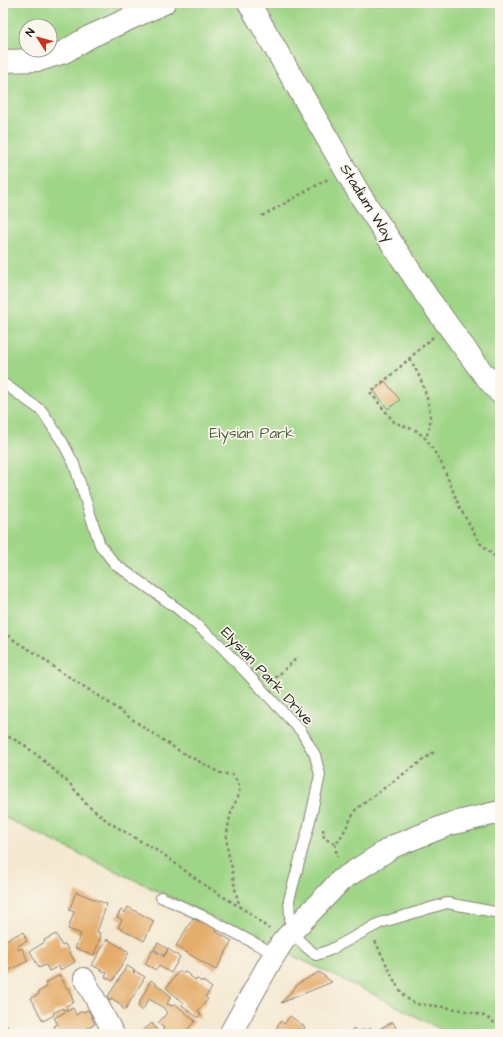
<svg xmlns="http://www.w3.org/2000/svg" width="503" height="1037" viewBox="0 0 503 1037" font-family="'Architects Daughter',sans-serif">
<rect width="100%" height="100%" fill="#fbf7ec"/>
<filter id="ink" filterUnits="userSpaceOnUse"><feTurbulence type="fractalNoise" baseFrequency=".025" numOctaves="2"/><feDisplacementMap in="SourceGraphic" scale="8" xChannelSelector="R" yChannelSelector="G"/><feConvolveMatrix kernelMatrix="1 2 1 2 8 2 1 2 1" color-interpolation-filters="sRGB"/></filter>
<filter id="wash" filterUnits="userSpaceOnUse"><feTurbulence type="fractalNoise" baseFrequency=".012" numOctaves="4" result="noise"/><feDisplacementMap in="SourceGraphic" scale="16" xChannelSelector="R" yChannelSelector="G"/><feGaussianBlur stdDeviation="0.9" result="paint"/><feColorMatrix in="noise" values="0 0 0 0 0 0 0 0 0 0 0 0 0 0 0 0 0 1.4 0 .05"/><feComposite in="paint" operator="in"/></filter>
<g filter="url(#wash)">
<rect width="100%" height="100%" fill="#f4e8d0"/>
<path fill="#9fd586" stroke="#5e7851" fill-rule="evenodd" d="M3,3H500V1034H449L387,1001L3,817ZM26,26H50V50H26Z"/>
<g id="blocks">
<g fill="#e5ad6c">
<path d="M385,381L400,400L388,409L374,391Z"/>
<path d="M76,892L107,904L97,932L100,933L99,935L101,936L94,955L75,948L81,934L68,929L74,912L69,910Z"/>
<path d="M128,907L154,921L144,941L118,927L122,920L117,917L121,910L125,913Z"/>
<path d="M193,918L203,924L204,921L217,928L215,931L232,941L216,970L176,946Z"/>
<path d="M23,932L27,941L17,946L19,950L22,948L28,961L3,973V941Z"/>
<path d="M56,934L62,946L65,944L75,962L60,970L59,966L49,971L46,965L39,968L30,951L45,942L44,940Z"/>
<path d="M107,939L129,952L113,981L105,977L107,973L92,965Z"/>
<path d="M158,943L168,949L164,955L154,949Z"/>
<path d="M168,949L180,957L171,973L159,966L156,970L145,964L153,950L164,957Z"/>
<path d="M127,966L134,970L133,972L134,973L135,971L145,977L125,1010L121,1007L122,1005L111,998L110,1001L107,998Z"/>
<path d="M179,971L183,973L184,971L195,980L198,979L201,982L202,980L212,988L205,997L208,999L198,1011L201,1014L198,1018L182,1005L184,1003L166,988Z"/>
<path d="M319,972L332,982L281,1003L299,983Z"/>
<path d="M60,975L67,989L69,988L72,995L71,996L74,1002L66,1006L67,1009L64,1010L63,1008L53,1013L54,1015L43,1021L31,998L39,994L38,992L47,987L45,983Z"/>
<path d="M151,980L171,996L167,1004L173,1006L175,1004L195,1021L184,1034H172L171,1033L170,1034H162L161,1033L164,1028L158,1023L167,1013L164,1008L149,999L142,1011L138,1006L143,995Z"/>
<path d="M73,1008L76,1015L82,1011L83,1012L88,1010L95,1024L83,1031L85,1034H58L54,1026L58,1024L54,1018Z"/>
<path d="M290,1016L305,1027L301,1034H278L280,1031L276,1028L281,1021L284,1024Z"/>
<path d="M393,1022L399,1034H347L354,1028L356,1031L368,1030L371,1028L373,1032Z"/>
<path d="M152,1023L159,1033L157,1034H143L141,1032Z"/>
</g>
</g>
</g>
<g filter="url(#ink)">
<use href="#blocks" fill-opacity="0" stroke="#888276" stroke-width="1"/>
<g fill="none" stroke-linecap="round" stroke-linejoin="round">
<g stroke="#888276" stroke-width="12">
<g id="service">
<path d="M3,383L42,411L63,443L74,464L100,545L115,564L178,609L219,644L301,731L315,755L320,775L309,825L289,900L291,932L306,947L316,955L330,950L380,923L447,903L500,913"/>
<path d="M161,897L203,916L275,954"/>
<path d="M3,1030L5,1034"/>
</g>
</g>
<g stroke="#888276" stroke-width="22">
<path id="minor" d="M84,978L114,1034"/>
</g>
<g stroke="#888276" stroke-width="24">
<g id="tertiary">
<path d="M249,3L360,195L428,298L482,372L500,393"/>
<path d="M3,61L39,60L64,52L89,37L164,3"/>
<path d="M230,1034L270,962L283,941L341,880L394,846L450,824L500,812"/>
</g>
</g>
<g stroke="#888276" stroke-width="2.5" stroke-dasharray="3 3" stroke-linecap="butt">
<path d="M262,216L328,179"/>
<path d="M433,337L389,377L370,392L394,422L417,431L427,440L441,462L460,508L480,543L500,561"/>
<path d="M409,359C421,375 431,403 430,423C430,428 427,434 426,438"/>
<path d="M3,632L18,643L37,654L58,670L105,700L149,731L178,750L220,773L233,775C237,781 240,786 239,792C239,797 235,802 233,807C230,816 228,825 227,834C226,846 229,857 232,868C234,882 235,895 241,908"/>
<path d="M271,682L298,657"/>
<path d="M3,734L23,744L43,760L70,784L87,805L110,823L164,855L203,884L251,914L269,929"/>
<path d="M323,829L324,838L335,844L340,839L356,809L391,783L434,752"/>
<path d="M335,844L337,857"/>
<path d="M375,941L396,984L405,997L415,1004L437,1006L462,1010L485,1016L500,1027"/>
</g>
<use href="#service" stroke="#fff" stroke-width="10"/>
<use href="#minor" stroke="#fff" stroke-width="20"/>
<use href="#tertiary" stroke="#fff" stroke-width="22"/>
</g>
</g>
<g text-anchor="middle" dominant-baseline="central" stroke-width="3.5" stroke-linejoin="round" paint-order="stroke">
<g font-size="15" fill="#1c1c1c" stroke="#fbf7ec">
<text transform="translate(367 203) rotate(58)">Stadium Way</text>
<text transform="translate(267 676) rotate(47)">Elysian Park Drive</text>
</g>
<g font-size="15" fill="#4a5d41" stroke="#fbf7ec">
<text x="252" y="433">Elysian Park</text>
</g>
</g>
<rect width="503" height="1037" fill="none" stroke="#fbf7ec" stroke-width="16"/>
<g transform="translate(38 38) rotate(306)"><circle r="19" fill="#fbf7ec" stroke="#a29f99"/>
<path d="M0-3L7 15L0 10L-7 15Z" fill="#c8321e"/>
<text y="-6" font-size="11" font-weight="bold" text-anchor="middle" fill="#1c1c1c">N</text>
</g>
</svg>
